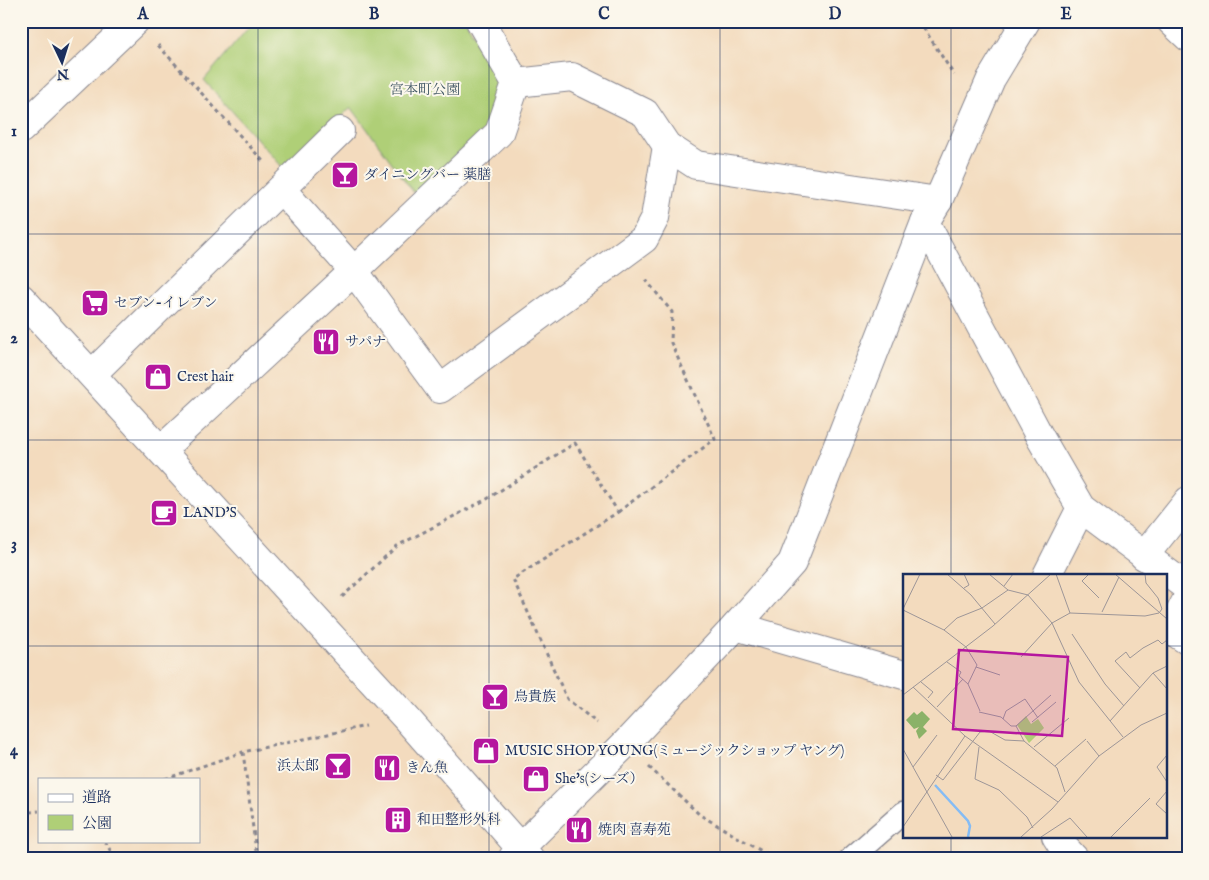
<svg xmlns="http://www.w3.org/2000/svg" width="1209" height="880" viewBox="0 0 1209 880" font-family="'IM FELL English','Noto Serif JP',serif">
<rect width="100%" height="100%" fill="#fbf7ec"/>
<filter id="ink" filterUnits="userSpaceOnUse"><feTurbulence type="fractalNoise" baseFrequency=".02" numOctaves="2"/><feDisplacementMap in="SourceGraphic" scale="10" xChannelSelector="R" yChannelSelector="G"/><feConvolveMatrix kernelMatrix="1 2 1 2 8 2 1 2 1" color-interpolation-filters="sRGB"/></filter>
<filter id="wash" filterUnits="userSpaceOnUse"><feTurbulence type="fractalNoise" baseFrequency=".0096" numOctaves="4" result="noise"/><feDisplacementMap in="SourceGraphic" scale="20" xChannelSelector="R" yChannelSelector="G"/><feGaussianBlur stdDeviation="1.12" result="paint"/><feColorMatrix in="noise" values="0 0 0 0 0 0 0 0 0 0 0 0 0 0 0 0 0 1.4 0 .05"/><feComposite in="paint" operator="in"/></filter>
<g filter="url(#wash)">
<rect width="100%" height="100%" fill="#f3dbbe"/>
<path fill="#afcf77" stroke="#657f6a" d="M254,21H466L505,89L494,121L414,193L351,107L285,170L204,80Z"/>
</g>
<g filter="url(#ink)">
<g fill="none" stroke-linecap="round" stroke-linejoin="round">
<g stroke="#87858e" stroke-width="24">
<path id="service" d="M850,859L904,812"/>
</g>
<g stroke="#87858e" stroke-width="30">
<g id="pedestrian">
<path d="M21,298L406,718L530,859"/>
<path d="M520,848L625,744L736,626L792,563L925,222L938,201L991,79L1026,21"/>
</g>
</g>
<g stroke="#87858e" stroke-width="30">
<g id="minor">
<path d="M1171,21L1188,37"/>
<path d="M516,83L572,77L645,113L667,146L696,165L938,201"/>
<path d="M21,129L135,21"/>
<path d="M281,189L354,271L440,389L644,239L655,218L667,146"/>
<path d="M925,222L1041,439L1081,508L1188,588"/>
<path d="M92,374L340,131"/>
<path d="M161,450L354,271L499,133L516,83L480,21"/>
<path d="M1144,556L1188,501"/>
<path d="M1047,575L1081,508"/>
<path d="M1188,597L1171,630L1188,641"/>
<path d="M736,626L904,675"/>
<path d="M1056,836L1061,844L1075,859"/>
<path d="M512,859L520,848"/>
</g>
</g>
<g stroke="#87858e" stroke-width="3" stroke-dasharray="4 4" stroke-linecap="butt">
<path d="M919,21L954,75"/>
<path d="M158,45L263,161"/>
<path d="M618,512L715,439L671,343L672,312L646,280"/>
<path d="M342,597L397,546L487,499L575,443L618,512L513,579L567,699L597,723"/>
<path d="M649,767L700,815L775,859"/>
<path d="M165,779L243,752"/>
<path d="M21,813L39,811"/>
<path d="M105,841L115,859"/>
<path d="M257,859L243,752L366,726"/>
</g>
<use href="#service" stroke="#fff" stroke-width="21"/>
<use href="#pedestrian" stroke="#fff" stroke-width="28"/>
<use href="#minor" stroke="#fff" stroke-width="28"/>
</g>
</g>
<path fill="none" stroke="#1b2f5e" stroke-width="1" stroke-opacity="0.55" d="M258,21V859M489,21V859M720,21V859M951,21V575M21,234H1188M21,440H1188M21,646H904M1165,646H1188M951,836V859"/>
<defs>
<g id="bar-square" transform="scale(1.4375)"><rect x="-9" y="-9" width="18" height="18" rx="4" fill="#b5179e" stroke="#fbf7ec"/><path d="M-6-5H6L.8 .8V4.5H3.5V6h-7V4.5H-.8V.8Z" fill="#fff"/></g>
<g id="supermarket-square" transform="scale(1.4375)"><rect x="-9" y="-9" width="18" height="18" rx="4" fill="#b5179e" stroke="#fbf7ec"/><path d="M-6-5.5h2.5l.6 2H6L4.5 2H-2.5L-4.4-4H-6ZM-1.5 3.2a1.3 1.3 0 1 0 .1 0ZM3 3.2a1.3 1.3 0 1 0 .1 0Z" fill="#fff"/></g>
<g id="restaurant-square" transform="scale(1.4375)"><rect x="-9" y="-9" width="18" height="18" rx="4" fill="#b5179e" stroke="#fbf7ec"/><path d="M-5-6h1v4h1v-4h1v4h1v-4h1v5L-1.5 .5V6h-2V.5L-5-1ZM5-6V6H3V1.5H1.5Q1.5-4 5-6Z" fill="#fff"/></g>
<g id="shop-square" transform="scale(1.4375)"><rect x="-9" y="-9" width="18" height="18" rx="4" fill="#b5179e" stroke="#fbf7ec"/><path d="M-5-2.5h2.3a2.7 3.5 0 0 1 5.4 0H5L5.5 6h-11ZM-1.5-2.5h3a1.5 2.3 0 0 0-3 0Z" fill="#fff"/></g>
<g id="cafe-square" transform="scale(1.4375)"><rect x="-9" y="-9" width="18" height="18" rx="4" fill="#b5179e" stroke="#fbf7ec"/><path d="M-5.5-4.5H6V0H3Q3 3.5 0 3.5H-2.5Q-5.5 3.5-5.5 0ZM3-3.2v2h1.7v-2ZM-6 4.5H4V6H-6Z" fill="#fff"/></g>
<g id="building-square" transform="scale(1.4375)"><rect x="-9" y="-9" width="18" height="18" rx="4" fill="#b5179e" stroke="#fbf7ec"/><path d="M-4-6H4V6H1V3H-1V6H-4ZM-2.5-4.3h1.7v1.8h-1.7ZM.8-4.3h1.7v1.8H.8ZM-2.5-1h1.7V.8h-1.7ZM.8-1h1.7V.8H.8Z" fill="#fff"/></g>
</defs>
<g fill-rule="evenodd">
<use href="#bar-square" x="345" y="175"/>
<use href="#supermarket-square" x="95" y="303"/>
<use href="#restaurant-square" x="326" y="342"/>
<use href="#shop-square" x="158" y="377"/>
<use href="#cafe-square" x="164" y="513"/>
<use href="#bar-square" x="495" y="697"/>
<use href="#shop-square" x="486" y="751"/>
<use href="#bar-square" x="338" y="766"/>
<use href="#restaurant-square" x="387" y="768"/>
<use href="#shop-square" x="536" y="779"/>
<use href="#building-square" x="398" y="820"/>
<use href="#restaurant-square" x="579" y="830"/>
</g>
<g text-anchor="middle" dominant-baseline="central" stroke-width="4" stroke-linejoin="round" paint-order="stroke">
<g font-size="14" fill="#405764" stroke="#fbf7ec">
<text x="425" y="90">宮本町公園</text>
</g>
<g font-size="14" fill="#1b2f5e" stroke="#fbf7ec" text-anchor="start">
<text x="364" y="175">ダイニングバー 薬膳</text>
<text x="114" y="303">セブン-イレブン</text>
<text x="345" y="342">サパナ</text>
<text x="177" y="377">Crest hair</text>
<text x="183" y="513">LAND'S</text>
<text x="514" y="697">鳥貴族</text>
<text x="505" y="751">MUSIC SHOP YOUNG(ミュージックショップ ヤング)</text>
<text x="319" y="766" text-anchor="end">浜太郎</text>
<text x="406" y="768">きん魚</text>
<text x="555" y="779">She's(シーズ）</text>
<text x="417" y="820">和田整形外科</text>
<text x="598" y="830">焼肉 喜寿苑</text>
</g>
</g>
<g transform="translate(903 574)">
<rect width="264" height="264" fill="#f3dbbe"/>
<path d="M123,142L128,150L135,145L141,154L126,169L114,151Z" fill="#afcf77"/>
<path d="M19,137L27,145L20,153L24,157L16,165L13,157L16,153L11,155L3,146L11,138L14,141Z" fill="#8bb268"/>
<path fill="none" stroke="#85bcf5" stroke-width="2.5" d="M32,211L65,247L67,252L65,263"/>
<path fill="none" stroke="#9d9698" stroke-width="1" d="M44,0L68,21L92,50M61,0L66,11L61,14M86,0L105,16L125,21L149,49L176,108L220,163M153,0L167,39M186,0L179,7L196,24M212,0L264,45M101,12L110,0M0,35L17,0M0,36L41,56L63,73L74,91L65,110M199,38L216,3M41,56L54,44L79,34L105,16M169,60L202,110L221,132M118,83L149,49L167,39L242,42L256,39L259,35L255,24L243,9L242,0M44,88L58,98L56,102L65,110L77,137M73,93L97,101M250,99L264,115M18,108L30,118L25,124M10,113L62,162L155,228M237,114L212,87L223,78L227,84L240,74L255,66L259,70L264,66M0,121L90,52L148,0M148,121L113,152L121,167L154,194L162,218M34,133L60,105M76,138L98,143L108,152H113M100,145L103,137L122,125L135,144M207,147L250,99L264,92M129,148L153,128M184,167L196,182M76,173L72,205L96,216L124,243L130,254M131,173L166,144M0,175L49,263M264,181L254,193L264,208M152,192L183,165M10,193L34,161M33,201L40,206L77,158L86,157L102,166L121,167M264,217L253,230L264,240M0,253L62,162M118,263L149,235L196,182L238,151L264,139M138,263L167,244L184,263M208,263L247,224"/>
<path fill="#b5179e" fill-opacity="0.15" stroke="#b5179e" stroke-width="2.5" d="M56,76L165,83L159,162L50,155Z"/>
<rect width="264" height="264" fill="none" stroke="#1b2f5e" stroke-width="2.5"/>
</g>
<rect width="1209" height="880" fill="none" stroke="#fbf7ec" stroke-width="55"/>
<rect x="38" y="778" width="162" height="65" fill="#fbf7ec" stroke="#a1a7b3"/>
<rect x="48" y="794" width="25" height="8" fill="#ffffff" stroke="#a1a7b3"/>
<text x="82" y="802" font-size="15" fill="#1b2f5e">道路</text>
<rect x="48" y="815" width="25" height="15" fill="#afcf77" stroke="#a1a7b3"/>
<text x="82" y="828" font-size="15" fill="#1b2f5e">公園</text>
<g transform="translate(62 62) rotate(176)" stroke="#fbf7ec" stroke-width="4" paint-order="stroke">
<path d="M0-4L9 19L0 12L-9 19Z" fill="#1b2f5e"/>
<text y="-8" font-size="14" font-weight="bold" text-anchor="middle" fill="#1b2f5e">N</text>
</g>
<rect x="28" y="28" width="1154" height="824" fill="none" stroke="#1b2f5e" stroke-width="2"/>
<g font-size="16" text-anchor="middle" font-weight="bold" fill="#1b2f5e">
<text x="143" y="19">A</text>
<text x="374" y="19">B</text>
<text x="604" y="19">C</text>
<text x="835" y="19">D</text>
<text x="1066" y="19">E</text>
<text x="14" y="136">1</text>
<text x="14" y="343">2</text>
<text x="14" y="549">3</text>
<text x="14" y="755">4</text>
</g>
</svg>
